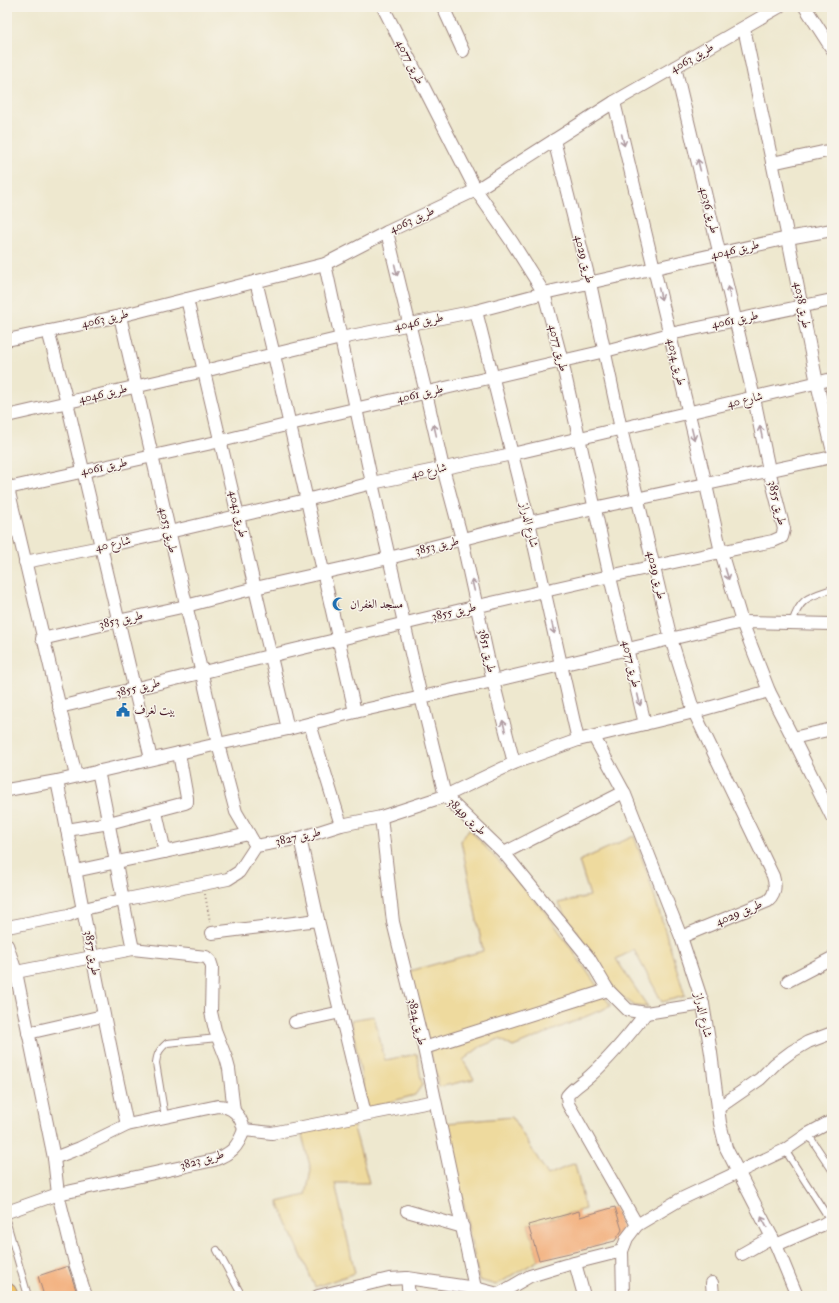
<svg xmlns="http://www.w3.org/2000/svg" width="839" height="1303" viewBox="0 0 839 1303" font-family="'IM FELL Double Pica',Amiri,serif">
<rect width="100%" height="100%" fill="#f7f3e8"/>
<filter id="ink" filterUnits="userSpaceOnUse"><feTurbulence type="fractalNoise" baseFrequency=".025" numOctaves="2"/><feDisplacementMap in="SourceGraphic" scale="8" xChannelSelector="R" yChannelSelector="G"/><feConvolveMatrix kernelMatrix="1 2 1 2 8 2 1 2 1" color-interpolation-filters="sRGB"/></filter>
<filter id="wash" filterUnits="userSpaceOnUse"><feTurbulence type="fractalNoise" baseFrequency=".012" numOctaves="4" result="noise"/><feDisplacementMap in="SourceGraphic" scale="16" xChannelSelector="R" yChannelSelector="G"/><feGaussianBlur stdDeviation="0.9" result="paint"/><feColorMatrix in="noise" values="0 0 0 0 0 0 0 0 0 0 0 0 0 0 0 0 0 1.4 0 .05"/><feComposite in="paint" operator="in"/></filter>
<g filter="url(#wash)">
<rect width="100%" height="100%" fill="#eee8cf"/>
<g fill="#eeda9e" stroke="#9c7c64">
<path d="M469,829L548,915L611,1006L513,1047L499,1039L480,1047L463,1060L474,1079L439,1087L410,971L483,951L461,841Z"/>
<path d="M634,836L647,872L685,996L662,1002L634,950L616,959L648,1007L635,1006L617,993L558,903L590,896L579,861Z"/>
<path d="M374,1016L385,1060L417,1054L422,1085L415,1095L367,1108L351,1020Z"/>
<path d="M512,1117L548,1175L575,1163L585,1209L528,1225L539,1260L496,1285L479,1280L447,1123Z"/>
<path d="M353,1124L369,1183H335L355,1273L315,1287L278,1202L306,1195L311,1170L301,1131Z"/>
</g>
<g id="blocks">
<g fill="#f3af7b">
<path d="M615,1207L622,1230L615,1241L587,1248V1249L539,1260L528,1225L579,1211L580,1217Z"/>
<path d="M68,1266L78,1296H44L38,1276Z"/>
</g>
</g>
</g>
<g filter="url(#ink)">
<use href="#blocks" fill-opacity="0" stroke="#9c847d" stroke-width="1"/>
<g fill="none" stroke-linecap="round" stroke-linejoin="round">
<g stroke="#9c847d" stroke-width="8">
<g id="service">
<path d="M7,535L18,532"/>
<path d="M792,623C800,598 808,597 832,589"/>
<path d="M165,1117L156,1063C157,1053 160,1049 167,1043L218,1038"/>
<path d="M808,1134L832,1170"/>
<path d="M785,1150L830,1220"/>
<path d="M7,1223L28,1296"/>
<path d="M217,1250L242,1296"/>
</g>
</g>
<g stroke="#9c847d" stroke-width="14">
<g id="minor">
<path d="M383,7L476,190L512,242L544,293L562,361L610,577L645,724"/>
<path d="M443,7L463,51"/>
<path d="M805,7L832,49"/>
<path d="M744,28L788,238L817,383L832,448"/>
<path d="M614,102L706,485L721,552L742,622L769,691L793,738L832,817"/>
<path d="M554,140L590,283L621,429L671,639L694,712L773,876C776,886 776,894 768,901L681,937"/>
<path d="M772,163L832,150"/>
<path d="M387,232L426,393L443,468L462,539L493,681L514,763"/>
<path d="M325,264L372,483L421,697L445,796L504,853L589,958L608,990L628,1010L646,1013L703,1004"/>
<path d="M256,281L274,355L355,712"/>
<path d="M187,299L288,729"/>
<path d="M476,311L529,522L578,740"/>
<path d="M120,316L218,744L236,812L256,846"/>
<path d="M48,331L67,402L151,759"/>
<path d="M7,340L120,316L325,264L387,232L476,190L614,102L779,7"/>
<path d="M7,416L204,371L341,338L476,311L544,293L788,238L832,230"/>
<path d="M7,484L76,776"/>
<path d="M8,488L221,441L290,424L605,351L670,334L832,300"/>
<path d="M25,562L101,547L169,532L306,500L372,483L512,454L832,379"/>
<path d="M42,639L118,621L186,606L255,588L389,558L529,522L832,457"/>
<path d="M59,707C296,650 534,590 773,541L782,537L784,529L769,470L754,398L675,67"/>
<path d="M310,724L341,825"/>
<path d="M594,737L624,792L681,937L703,1004L711,1053L720,1123L726,1148L776,1245L797,1296"/>
<path d="M793,738L832,729"/>
<path d="M98,771C111,830 120,890 133,949"/>
<path d="M57,781C81,896 102,1011 127,1125"/>
<path d="M7,790L57,781L218,744L288,729L355,712L493,681L742,622L832,624"/>
<path d="M156,812L165,852"/>
<path d="M381,817L393,922L424,1048L475,1288"/>
<path d="M67,830L109,823L185,803L187,802V798L179,753"/>
<path d="M300,838L318,920L365,1114"/>
<path d="M504,853L624,792"/>
<path d="M75,871L249,834"/>
<path d="M7,927L69,915L84,909L122,900L228,879L239,872L256,846L300,838L341,825L381,817L445,796L514,763L578,740L694,712L769,691"/>
<path d="M212,933L318,920"/>
<path d="M7,945L16,972L54,1158L58,1194L75,1263L86,1296"/>
<path d="M16,972L133,949L206,957L210,961L212,967L211,1012L215,1030L226,1058L229,1069L234,1111"/>
<path d="M788,981L832,958"/>
<path d="M295,1022L341,1012"/>
<path d="M28,1033L103,1016"/>
<path d="M424,1048L608,990"/>
<path d="M718,1108L760,1079L775,1064L791,1052L808,1042L832,1033"/>
<path d="M244,1130L272,1133L435,1101"/>
<path d="M54,1158L80,1148L127,1125L218,1106C233,1106 241,1116 244,1130"/>
<path d="M407,1211L463,1227"/>
<path d="M7,1212L58,1194L214,1160C232,1153 237,1148 244,1130"/>
<path d="M637,1225L568,1104L567,1096C573,1088 582,1083 590,1076C611,1057 629,1035 646,1013"/>
<path d="M776,1245L822,1225L832,1219"/>
<path d="M742,1254L772,1237"/>
<path d="M575,1263L583,1292"/>
<path d="M407,1278L409,1296"/>
<path d="M712,1283L713,1296"/>
<path d="M499,1294L530,1276L566,1265L622,1251"/>
<path d="M318,1296L389,1279L407,1278L475,1288L506,1296"/>
<path d="M623,1296L622,1251L627,1238L637,1225L681,1199L785,1150L808,1134L832,1121"/>
</g>
</g>
<g stroke="#9c847d" stroke-width="21">
<path id="primary" d="M7,1293L8,1296"/>
</g>
<path stroke="#9c847d" stroke-width="2" stroke-dasharray="1 3" stroke-linecap="butt" d="M205,894L210,922"/>
<use href="#service" stroke="#fff" stroke-width="6"/>
<use href="#minor" stroke="#fff" stroke-width="12"/>
<use href="#primary" stroke="#f0c369" stroke-width="19"/>
</g>
<defs><path id="oneway-shaft" d="M-6 0H5M1.5-3L5.5 0L1.5 3" fill="none" stroke-width="1.6" stroke-linecap="round" stroke-linejoin="round"/></defs>
<g stroke="#ae9aa0">
<use href="#oneway-shaft" transform="translate(623 140) rotate(77)"/>
<use href="#oneway-shaft" transform="translate(699 165) rotate(-104)"/>
<use href="#oneway-shaft" transform="translate(396 270) rotate(76)"/>
<use href="#oneway-shaft" transform="translate(729 292) rotate(-103)"/>
<use href="#oneway-shaft" transform="translate(660 294) rotate(77)"/>
<use href="#oneway-shaft" transform="translate(435 430) rotate(-103)"/>
<use href="#oneway-shaft" transform="translate(761 432) rotate(-102)"/>
<use href="#oneway-shaft" transform="translate(693 434) rotate(76)"/>
<use href="#oneway-shaft" transform="translate(727 574) rotate(73)"/>
<use href="#oneway-shaft" transform="translate(473 585) rotate(-103)"/>
<use href="#oneway-shaft" transform="translate(553 628) rotate(77)"/>
<use href="#oneway-shaft" transform="translate(639 700) rotate(77)"/>
<use href="#oneway-shaft" transform="translate(504 726) rotate(-104)"/>
<use href="#oneway-shaft" transform="translate(764 1222) rotate(-118)"/>
</g>
</g>
<defs>
<g id="mosque-bare" transform="scale(1.08)"><path d="M3.5-4.9A6 6 0 1 0 3.5 4.9A5 5 0 1 1 3.5-4.9Z" fill="#1f6fb2" stroke="#f7f3e8" stroke-width="2.5" paint-order="stroke"/></g>
<g id="civic-bare" transform="scale(1.08)"><path d="M-.6-6.5H3V-4.5H.6V-3L4-1V1h2V6H-6V1h2V-1L-.6-3ZM-1.2 2.5V6h2.4V2.5Z" fill="#1f6fb2" stroke="#f7f3e8" stroke-width="2.5" paint-order="stroke"/></g>
</defs>
<g fill-rule="evenodd">
<use href="#mosque-bare" x="339" y="604"/>
<use href="#civic-bare" x="123" y="710"/>
</g>
<g text-anchor="middle" dominant-baseline="central" stroke-width="3" stroke-linejoin="round" paint-order="stroke">
<g font-size="12" fill="#4a1f2b" stroke="#f7f3e8">
<text transform="translate(692 58) rotate(-30)">طريق 4063</text>
<text transform="translate(410 62) rotate(63)">طريق 4077</text>
<text transform="translate(709 210) rotate(76)">طريق 4036</text>
<text transform="translate(412 220) rotate(-25)">طريق 4063</text>
<text transform="translate(735 250) rotate(-13)">طريق 4046</text>
<text transform="translate(584 259) rotate(76)">طريق 4029</text>
<text transform="translate(802 305) rotate(79)">طريق 4038</text>
<text transform="translate(105 319) rotate(-13)">طريق 4063</text>
<text transform="translate(735 320) rotate(-12)">طريق 4061</text>
<text transform="translate(419 322) rotate(-11)">طريق 4046</text>
<text transform="translate(558 348) rotate(76)">طريق 4077</text>
<text transform="translate(676 362) rotate(77)">طريق 4034</text>
<text transform="translate(103 394) rotate(-13)">طريق 4046</text>
<text transform="translate(420 394) rotate(-13)">طريق 4061</text>
<text transform="translate(745 400) rotate(-13)">شارع 40</text>
<text transform="translate(104 467) rotate(-12)">طريق 4061</text>
<text transform="translate(429 471) rotate(-12)">شارع 40</text>
<text transform="translate(777 503) rotate(77)">طريق 3855</text>
<text transform="translate(238 514) rotate(77)">طريق 4043</text>
<text transform="translate(529 525) rotate(77)">شارع الدراز</text>
<text transform="translate(168 530) rotate(77)">طريق 4053</text>
<text transform="translate(113 544) rotate(-12)">شارع 40</text>
<text transform="translate(437 546) rotate(-14)">طريق 3853</text>
<text transform="translate(656 575) rotate(77)">طريق 4029</text>
<text transform="translate(454 612) rotate(-13)">طريق 3855</text>
<text transform="translate(121 620) rotate(-13)">طريق 3853</text>
<text transform="translate(487 651) rotate(78)">طريق 3851</text>
<text transform="translate(631 664) rotate(77)">طريق 4077</text>
<text transform="translate(138 688) rotate(-14)">طريق 3855</text>
<text transform="translate(467 817) rotate(44)">طريق 3849</text>
<text transform="translate(298 837) rotate(-13)">طريق 3827</text>
<text transform="translate(739 913) rotate(-23)">طريق 4029</text>
<text transform="translate(92 953) rotate(80)">طريق 3857</text>
<text transform="translate(703 1015) rotate(78)">شارع الدراز</text>
<text transform="translate(417 1022) rotate(77)">طريق 3824</text>
<text transform="translate(202 1160) rotate(-16)">طريق 3823</text>
</g>
<g font-size="12" fill="#4a1f2b" stroke="#f7f3e8" text-anchor="start">
<text x="350" y="604">مسجد الغفران</text>
<text x="134" y="710">بيت لغرف</text>
</g>
</g>
<rect width="839" height="1303" fill="none" stroke="#f7f3e8" stroke-width="24"/>
</svg>
